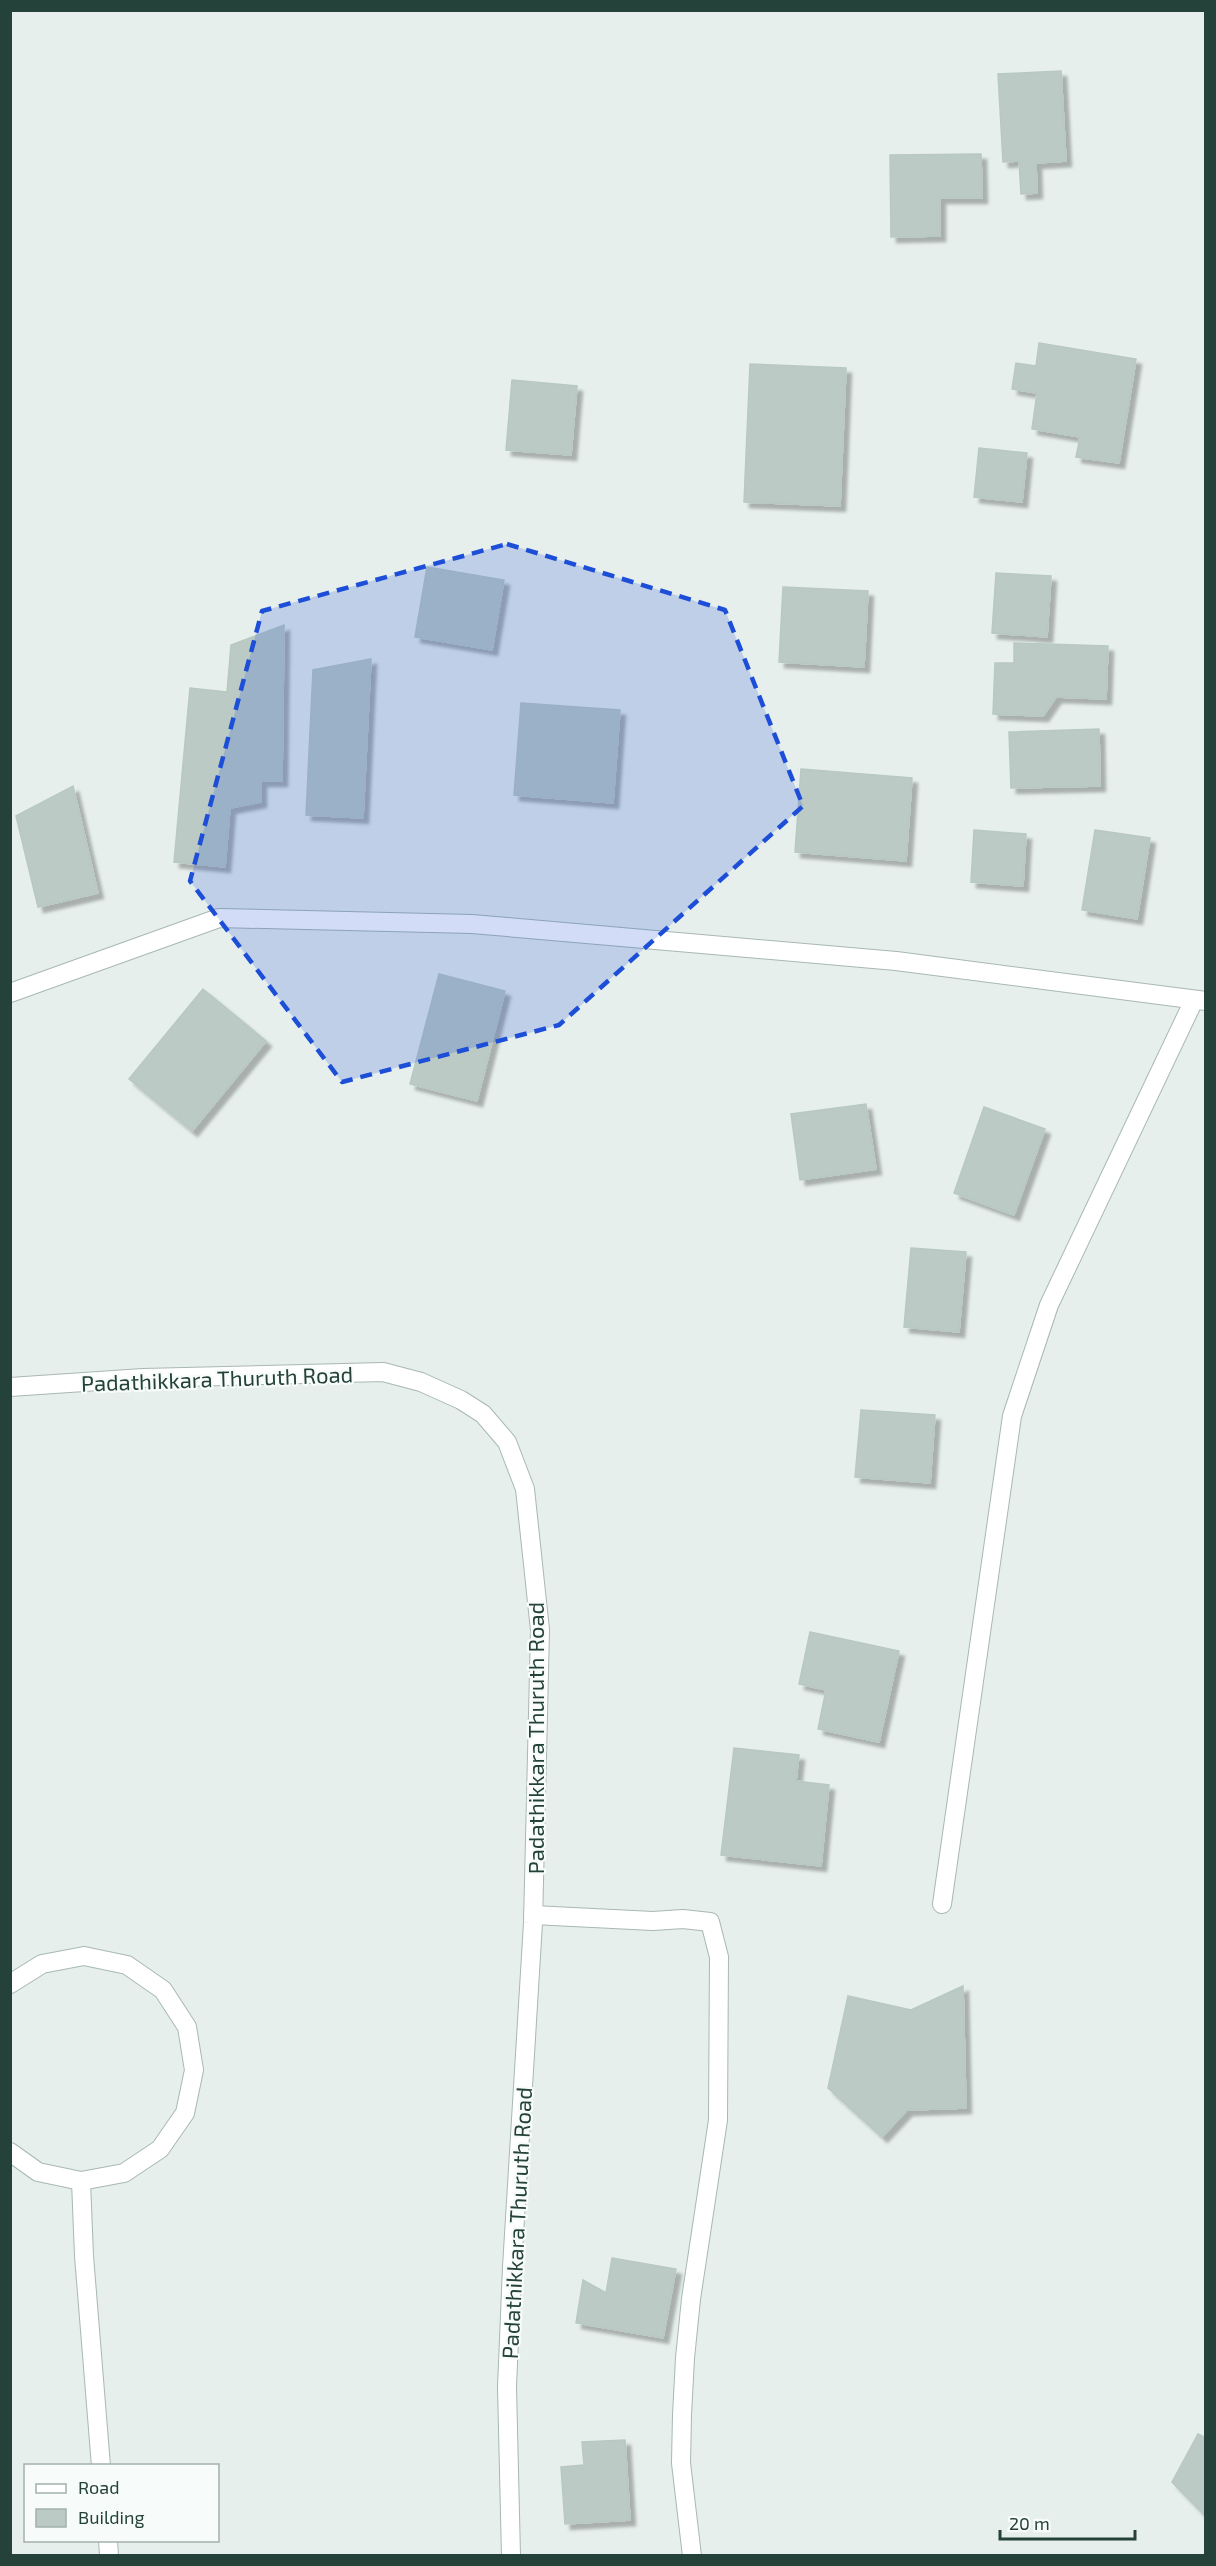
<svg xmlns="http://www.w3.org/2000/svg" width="1216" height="2566" viewBox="0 0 1216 2566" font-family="'Exo 2',sans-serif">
<defs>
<filter id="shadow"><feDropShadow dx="5.5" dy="5.5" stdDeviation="1.5" flood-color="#0004"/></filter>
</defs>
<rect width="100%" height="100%" fill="#e6efeb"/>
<g fill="#bbcac4" stroke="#b8c9c2" stroke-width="1.5" filter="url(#shadow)">
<path d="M1061,71L1066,161L1036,163L1037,193L1021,194L1019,161L1003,162L998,74Z"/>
<path d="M981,154L982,198H940V236L891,237L890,155Z"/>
<path d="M1039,343L1136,359L1119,463L1076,457L1080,437L1032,429L1037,393L1012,389L1016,363L1036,366Z"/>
<path d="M750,364L846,368L840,506L744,502Z"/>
<path d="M512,380L577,386L571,455L506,450Z"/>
<path d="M979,448L1027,453L1022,502L974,497Z"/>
<path d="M427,567L504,580L492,650L415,637Z"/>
<path d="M996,573L1051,576L1047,637L992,633Z"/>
<path d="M783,587L868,591L864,667L779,662Z"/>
<path d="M284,625L282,781H261V802L230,808L225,867L174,862L190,688L227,692L231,645Z"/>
<path d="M1014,643L1108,646L1106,699L1056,697L1043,716L993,714L995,663H1014Z"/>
<path d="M371,659L363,818L306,815L313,670Z"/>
<path d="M521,703L620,710L613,803L514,795Z"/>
<path d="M1099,729L1100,786L1011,788L1009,732Z"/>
<path d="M801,769L912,778L906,861L795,852Z"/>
<path d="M73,786L98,893L38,907L16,816Z"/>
<path d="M974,830L1026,834L1023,886L971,882Z"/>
<path d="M1095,830L1150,838L1137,919L1082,910Z"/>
<path d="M439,974L505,991L477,1101L410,1084Z"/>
<path d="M203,989L266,1041L192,1131L129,1079Z"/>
<path d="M866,1104L876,1169L800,1180L791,1114Z"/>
<path d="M984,1107L1045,1129L1014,1215L954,1193Z"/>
<path d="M911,1248L966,1252L959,1332L904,1327Z"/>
<path d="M861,1410L935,1415L930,1483L855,1477Z"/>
<path d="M810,1632L899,1651L879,1742L818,1729L826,1690L799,1684Z"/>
<path d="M734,1748L799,1755L796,1781L829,1785L821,1866L721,1855Z"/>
<path d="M963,1986L966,2108L907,2110L882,2137L828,2088L848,1996L911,2010Z"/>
<path d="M612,2258L676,2269L663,2338L576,2323L583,2280L606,2293Z"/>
<path d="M1198,2434L1206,2438V2517L1172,2482Z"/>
<path d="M625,2440L630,2520L565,2524L561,2467L584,2465L582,2442Z"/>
</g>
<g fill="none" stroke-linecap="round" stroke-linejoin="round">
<g stroke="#a8b8b2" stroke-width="20">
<g id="street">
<path d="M10,993L219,918L472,924L896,961L1206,1001"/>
<path d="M10,1387L143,1378L383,1372L421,1382L461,1400L483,1414L507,1442L525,1489L540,1630L533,1923L512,2267L507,2387L511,2556"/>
<path d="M942,1904L1012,1416L1049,1305L1194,1000"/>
<path d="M533,1915L653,1921L683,1919L710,1922L719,1957L718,2120L691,2299L685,2358L682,2415L681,2463L692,2556"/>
<path d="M10,1984L42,1964L84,1956L127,1965L163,1990L187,2027L194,2070L185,2113L160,2149L124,2173L81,2181L38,2172L10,2152"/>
<path d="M81,2181L84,2256L101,2466"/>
<path d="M108,2540L109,2556"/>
</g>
</g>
<use href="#street" stroke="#fff" stroke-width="18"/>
</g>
<path fill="#1d4ed8" fill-opacity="0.2" stroke="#1d4ed8" stroke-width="4.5" stroke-dasharray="12 8" stroke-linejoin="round" d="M507,544L725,610L803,806L559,1025L342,1082L190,881L262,611Z"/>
<g text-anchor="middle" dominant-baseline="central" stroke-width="4.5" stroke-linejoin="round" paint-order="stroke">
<g font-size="22" fill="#24423a" stroke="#f7fbf9">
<text transform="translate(217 1378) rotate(-2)">Padathikkara Thuruth Road</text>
<text transform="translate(535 1738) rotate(-90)">Padathikkara Thuruth Road</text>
<text transform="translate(516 2223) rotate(-87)">Padathikkara Thuruth Road</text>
</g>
</g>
<rect width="1216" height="2566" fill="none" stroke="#24423a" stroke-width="24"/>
<rect x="24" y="2464" width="195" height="78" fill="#f7fbf9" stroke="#a3b1ad" stroke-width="1.5"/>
<rect x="36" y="2484" width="30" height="9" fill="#ffffff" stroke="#a3b1ad" stroke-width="1.5"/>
<text x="78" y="2494" font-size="18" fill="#24423a">Road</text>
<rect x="36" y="2509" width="30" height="18" fill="#bbcac4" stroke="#a3b1ad" stroke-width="1.5"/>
<text x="78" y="2524" font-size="18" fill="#24423a">Building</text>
<path d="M1000 2530v9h135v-9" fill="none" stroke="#24423a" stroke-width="3"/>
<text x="1009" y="2530" font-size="18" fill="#24423a" stroke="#f7fbf9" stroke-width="4.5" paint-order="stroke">20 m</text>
</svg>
